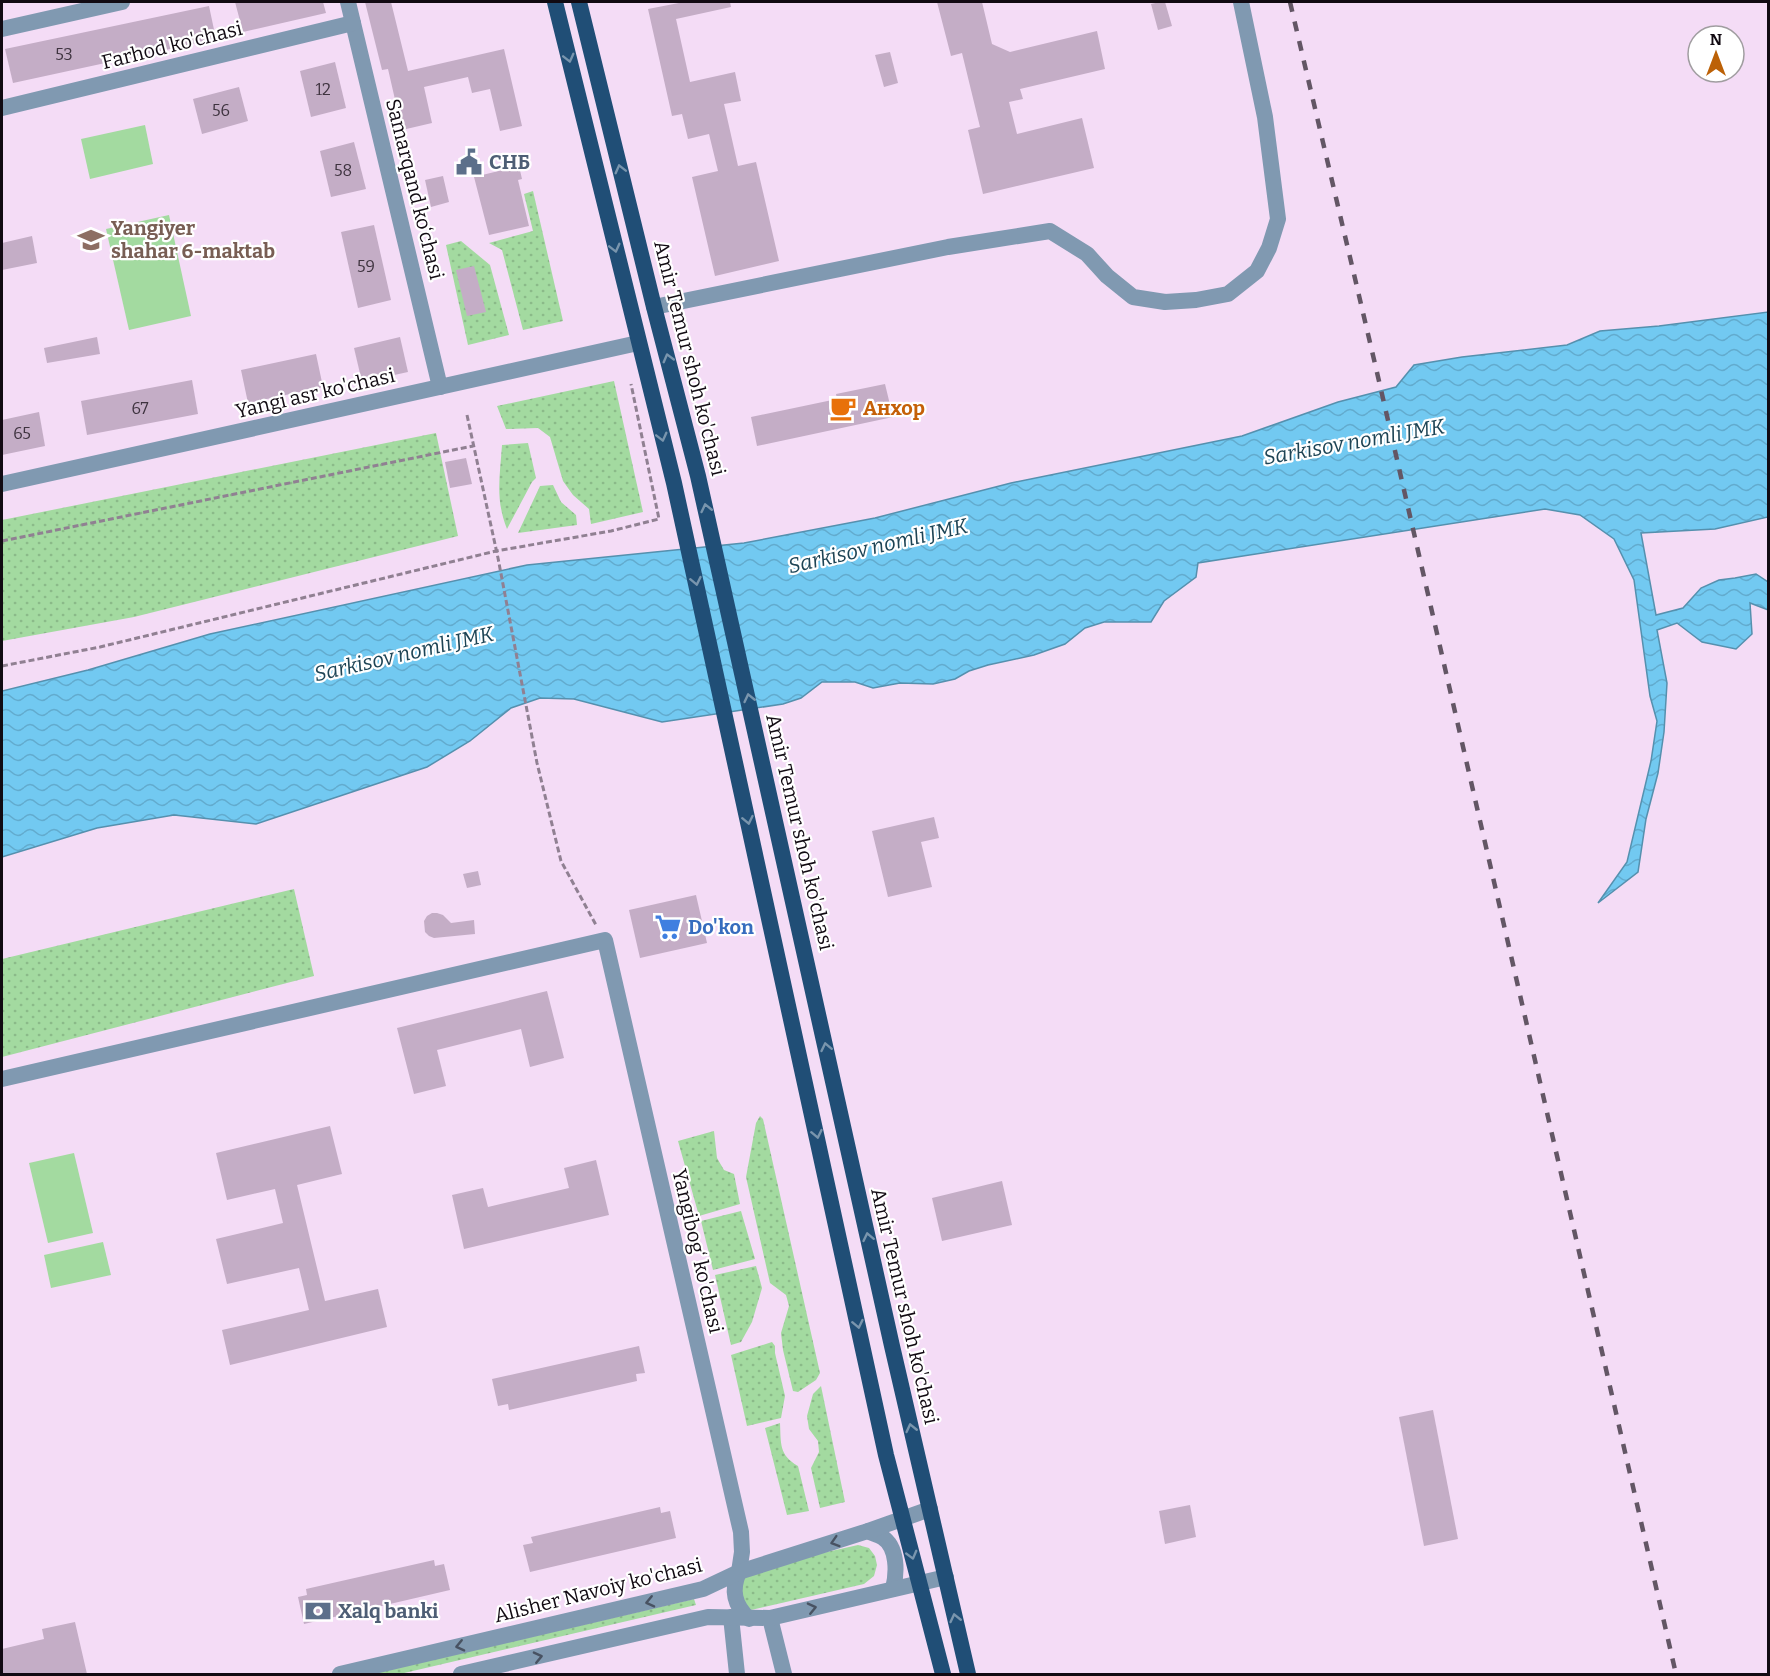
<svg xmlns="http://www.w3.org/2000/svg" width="1770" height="1676" viewBox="0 0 1770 1676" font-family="Bitter,serif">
<defs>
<pattern id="grass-dots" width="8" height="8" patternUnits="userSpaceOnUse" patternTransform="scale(1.5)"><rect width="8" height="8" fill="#a3daa0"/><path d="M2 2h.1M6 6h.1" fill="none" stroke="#8bba89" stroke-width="1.8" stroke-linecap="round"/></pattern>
<pattern id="water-waves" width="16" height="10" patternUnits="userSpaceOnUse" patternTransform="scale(1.5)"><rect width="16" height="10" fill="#72c9f1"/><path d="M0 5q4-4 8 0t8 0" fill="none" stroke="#62abce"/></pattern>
</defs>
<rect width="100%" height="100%" fill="#f4dcf6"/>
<g fill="url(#grass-dots)">
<path d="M533,191L563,321L523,330L502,250L489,243L533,231L524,194Z"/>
<path d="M461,241L490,265L509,335L468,345L446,245Z"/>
<path d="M614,381L643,512L591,524L589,509L573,495L563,481L550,437L538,428L506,429L497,406Z"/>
<path d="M436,433L458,536L134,617L2,641V520Z"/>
<path d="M528,443L536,478L532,482L507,529C495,499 500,476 502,445Z"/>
<path d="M553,485L561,502L576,515L577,525L518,533L540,486Z"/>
<path d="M294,889L314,976L2,1057V959Z"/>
<path d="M760,1116L763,1119L820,1373L816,1380L798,1392L793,1391L783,1350L781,1333L789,1306L786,1295L770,1283L746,1177L756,1123Z"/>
<path d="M714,1131L717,1158L724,1170L734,1174L740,1204L699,1216L678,1141Z"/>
<path d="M741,1211L755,1259L713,1270L701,1221Z"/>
<path d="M756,1266L762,1288L752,1322L741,1342L731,1345L715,1275Z"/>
<path d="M772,1342L775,1346V1353L785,1396L781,1418L747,1426L731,1355Z"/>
<path d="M821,1386L845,1502L820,1508L811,1468L819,1452L818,1441L809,1429L807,1416L813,1394Z"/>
<path d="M780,1423C781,1444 779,1455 798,1466L809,1511L787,1515L765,1428Z"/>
<path d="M858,1545L869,1548L875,1556L877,1565L874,1576L864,1584L751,1610L735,1604L742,1571Z"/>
<path d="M694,1599L696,1605L400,1674H371Z"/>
</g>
<g fill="#a3daa0">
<path d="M145,125L153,164L90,179L81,139Z"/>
<path d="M169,215L191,316L129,330L106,229Z"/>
<path d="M74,1153L93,1233L48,1243L29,1163Z"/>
<path d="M103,1242L111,1275L51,1288L44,1255Z"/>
</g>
<path fill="url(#water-waves)" stroke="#5590ae" stroke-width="1.5" d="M1768,312V517L1715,529L1641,533L1656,615L1683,608L1701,588L1719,580L1735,578L1756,574L1768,582V610L1750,603L1752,634L1736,649L1702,642L1677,623L1657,630L1667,683L1664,732L1658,773L1646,819L1638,872L1598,903L1627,862L1651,761L1657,721L1650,696L1634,580L1614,539L1580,515L1545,509L1198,563L1196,577L1164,601L1151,622H1104L1085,628L1065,644L1034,655L988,665L969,671L955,679L933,684L900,683L873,688L855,682H822L801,698L783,704L662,722L574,699L540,698L511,708L470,741L427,767L256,824L174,815L97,828L2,857V691L88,670L210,634L527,565L744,543L875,518L1011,483L1242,436L1338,402L1396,387L1414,365L1462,357L1567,345L1600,331L1659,326Z"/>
<g fill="#c4adc6">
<path d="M235,2H323L326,13L243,32Z"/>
<path d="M365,2H391L408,71L504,49L522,126L500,131L490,89L472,93L468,77L424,87L432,123L402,130L388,69L382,70Z"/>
<path d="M684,2H730L731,7L676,19L690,82L735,72L741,101L724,104L738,166L756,162L779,261L715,276L692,177L718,171L709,134L688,139L682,114L672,116L648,9Z"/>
<path d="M937,2H982L992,44L1010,52L1097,31L1105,69L1020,89L1023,99L1009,102L1017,134L1082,118L1094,168L983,194L968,130L980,127L962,53L951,56Z"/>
<path d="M1160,2H1165L1172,26L1158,30L1151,4Z"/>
<path d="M209,6L216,39L13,83L5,49Z"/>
<path d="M890,52L898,83L884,87L875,55Z"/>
<path d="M335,62L346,108L311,117L300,71Z"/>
<path d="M239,87L248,121L202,134L193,99Z"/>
<path d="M354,142L366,189L331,197L320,151Z"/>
<path d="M519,166L522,179L518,180L529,226L489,235L474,177Z"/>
<path d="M443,176L449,202L431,207L425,180Z"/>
<path d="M374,225L391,300L358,308L341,232Z"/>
<path d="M32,236L37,263L2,270V243Z"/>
<path d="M474,266L486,312L467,316L456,270Z"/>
<path d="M97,337L100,354L47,363L44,348Z"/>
<path d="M400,337L408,372L362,382L354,348Z"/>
<path d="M316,354L323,387L248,403L241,370Z"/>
<path d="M192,380L198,414L87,435L81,401Z"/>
<path d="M885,384L893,417L757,446L751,417L837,399L836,394Z"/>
<path d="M39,412L45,446L2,455V420Z"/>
<path d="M466,458L472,484L450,488L445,462Z"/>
<path d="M934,817L939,838L921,842L932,887L888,897L872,831Z"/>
<path d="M478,871L481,885L467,888L463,874Z"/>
<path d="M696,895L707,943L640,958L629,910Z"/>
<path d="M432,913H437L443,915L451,923L474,920L475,934L434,938L429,936L425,932L424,921L427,916Z"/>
<path d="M547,991L564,1058L530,1067L521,1029L437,1050L446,1086L414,1094L397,1028Z"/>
<path d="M330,1126L342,1174L297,1185L325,1301L378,1289L387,1327L230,1365L222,1330L309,1310L299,1268L227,1284L216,1239L283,1223L275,1189L227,1200L216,1153Z"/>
<path d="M596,1160L609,1215L464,1249L452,1195L483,1188L488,1207L569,1188L564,1168Z"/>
<path d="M1002,1181L1012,1225L942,1241L932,1198Z"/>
<path d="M639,1346L645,1373L636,1374L637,1381L509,1410L508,1404L498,1406L492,1379Z"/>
<path d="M1433,1410L1458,1539L1424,1546L1399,1417Z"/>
<path d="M1190,1505L1196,1537L1165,1544L1159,1511Z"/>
<path d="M660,1507L661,1513L670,1511L676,1538L530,1572L523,1545L533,1543L531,1537Z"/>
<path d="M434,1560L435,1566L444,1564L450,1590L304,1624L298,1597L307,1595L306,1589Z"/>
<path d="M75,1622L87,1674H2V1649L44,1639L42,1629Z"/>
</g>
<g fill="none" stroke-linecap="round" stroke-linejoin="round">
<g stroke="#908092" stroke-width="3" stroke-dasharray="6 3" stroke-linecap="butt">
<path d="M467,415L498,558L537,763L561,861L596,925"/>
<path d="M2,541L473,446"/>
<path d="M2,666L100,647L496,551L611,531L659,519L631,384"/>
</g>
<g stroke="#8099b1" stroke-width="16">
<path d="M348,2L440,387"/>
<path d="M2,29L122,2"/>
<path d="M2,108L353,23"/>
<path d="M654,307L948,247L1050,231L1087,254L1107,276L1133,297L1165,302L1196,300L1228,294L1257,271L1269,248L1278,219L1265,117L1241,2"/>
<path d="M2,1079L605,940L741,1532L742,1552L739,1572"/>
<path d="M731,1617L737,1674"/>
<path d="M770,1618L784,1674"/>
</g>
<g stroke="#8099b1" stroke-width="16">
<path d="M2,484L638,343"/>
<path d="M868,1531C872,1533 878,1535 882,1537C898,1547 897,1573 893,1589"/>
<path d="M739,1572C731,1590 734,1605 749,1619"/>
<path d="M340,1674L703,1589L739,1572L868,1531L930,1509"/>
<path d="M461,1674L708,1617L770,1618L946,1577"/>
</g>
<g stroke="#204e76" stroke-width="16">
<path d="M555,2L674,483L886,1455L943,1674"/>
<path d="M579,2L654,307L698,476L892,1346L968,1674"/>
</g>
<path stroke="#635665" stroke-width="4.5" stroke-dasharray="10 10" stroke-linecap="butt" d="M1290,2L1376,368L1676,1674"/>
</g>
<defs><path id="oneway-chevron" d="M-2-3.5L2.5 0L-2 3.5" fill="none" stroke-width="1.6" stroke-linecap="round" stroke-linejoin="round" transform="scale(1.5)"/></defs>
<g stroke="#7995ad">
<use href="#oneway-chevron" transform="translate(569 58) rotate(76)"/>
<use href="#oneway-chevron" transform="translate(620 169) rotate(-104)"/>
<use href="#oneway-chevron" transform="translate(615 248) rotate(76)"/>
<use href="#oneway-chevron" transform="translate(668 358) rotate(-105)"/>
<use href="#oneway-chevron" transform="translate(662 437) rotate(76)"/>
<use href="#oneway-chevron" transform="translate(706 508) rotate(-103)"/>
<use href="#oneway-chevron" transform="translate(696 581) rotate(78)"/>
<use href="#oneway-chevron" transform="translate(749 698) rotate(-103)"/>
<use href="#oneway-chevron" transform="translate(748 820) rotate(78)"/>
<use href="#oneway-chevron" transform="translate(826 1047) rotate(-102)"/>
<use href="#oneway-chevron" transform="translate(817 1134) rotate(78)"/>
<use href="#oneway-chevron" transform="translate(868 1237) rotate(-102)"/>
<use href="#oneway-chevron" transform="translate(858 1324) rotate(78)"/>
<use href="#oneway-chevron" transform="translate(911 1428) rotate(-103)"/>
<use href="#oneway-chevron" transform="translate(912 1555) rotate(75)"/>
<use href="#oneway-chevron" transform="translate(955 1618) rotate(-103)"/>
</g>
<g stroke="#485262">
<use href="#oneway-chevron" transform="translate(835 1542) rotate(163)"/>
<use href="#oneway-chevron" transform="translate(650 1602) rotate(167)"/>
<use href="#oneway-chevron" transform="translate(812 1608) rotate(-13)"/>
<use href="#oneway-chevron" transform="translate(460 1646) rotate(167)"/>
<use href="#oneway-chevron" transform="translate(538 1657) rotate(-13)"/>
</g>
<defs>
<g id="civic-bare" transform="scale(2.07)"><path d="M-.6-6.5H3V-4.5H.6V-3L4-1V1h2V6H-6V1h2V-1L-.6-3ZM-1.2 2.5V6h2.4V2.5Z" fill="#5c6f8a" stroke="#fff" stroke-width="2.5" paint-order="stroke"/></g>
<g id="school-bare" transform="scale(2.07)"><path d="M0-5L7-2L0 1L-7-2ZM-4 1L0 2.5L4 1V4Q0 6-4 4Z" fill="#8d6e63" stroke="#fff" stroke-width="2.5" paint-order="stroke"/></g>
<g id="cafe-bare" transform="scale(2.07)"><path d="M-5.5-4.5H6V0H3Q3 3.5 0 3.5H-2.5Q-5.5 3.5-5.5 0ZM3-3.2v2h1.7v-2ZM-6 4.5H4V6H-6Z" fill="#e8710a" stroke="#fff" stroke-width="2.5" paint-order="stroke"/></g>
<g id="supermarket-bare" transform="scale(2.07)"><path d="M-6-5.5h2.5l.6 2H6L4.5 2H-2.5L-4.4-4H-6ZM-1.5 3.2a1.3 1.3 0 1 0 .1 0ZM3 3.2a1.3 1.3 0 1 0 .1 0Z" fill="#3f7fe0" stroke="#fff" stroke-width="2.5" paint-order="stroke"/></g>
<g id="bank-bare" transform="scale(2.07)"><path d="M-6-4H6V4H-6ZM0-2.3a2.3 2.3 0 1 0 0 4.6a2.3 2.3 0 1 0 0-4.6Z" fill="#5c6f8a" stroke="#fff" stroke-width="2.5" paint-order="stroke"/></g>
</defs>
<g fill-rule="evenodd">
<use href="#civic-bare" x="469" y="162"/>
<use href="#school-bare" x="91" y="240"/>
<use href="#cafe-bare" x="843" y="408"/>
<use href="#supermarket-bare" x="668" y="927"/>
<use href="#bank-bare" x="318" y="1611"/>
</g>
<g text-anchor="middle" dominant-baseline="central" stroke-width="4.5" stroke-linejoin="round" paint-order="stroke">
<g font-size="16" fill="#3e333f">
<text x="64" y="54">53</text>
<text x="323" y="89">12</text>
<text x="221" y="110">56</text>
<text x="343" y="170">58</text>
<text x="366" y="266">59</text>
<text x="140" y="408">67</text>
<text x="22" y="433">65</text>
</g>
<g font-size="20" fill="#110a12" stroke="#fff">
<text transform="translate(172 45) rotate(-14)">Farhod ko'chasi</text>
<text transform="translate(415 189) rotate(76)">Samarqand ko‘chasi</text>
<text transform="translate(690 358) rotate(76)">Amir Temur shoh ko'chasi</text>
<text transform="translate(315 393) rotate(-13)">Yangi asr ko'chasi</text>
<text transform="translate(800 832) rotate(77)">Amir Temur shoh ko'chasi</text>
<text transform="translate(698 1251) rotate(77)">Yangibog‘ ko'chasi</text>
<text transform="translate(905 1306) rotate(77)">Amir Temur shoh ko'chasi</text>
<text transform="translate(598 1590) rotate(-14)">Alisher Navoiy ko'chasi</text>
</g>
<g font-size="20" font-weight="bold" fill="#4e5e75" stroke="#fff" text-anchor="start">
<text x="489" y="162">СНБ</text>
<text x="338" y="1611">Xalq banki</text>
</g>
<g font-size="20" font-weight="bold" fill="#785e54" stroke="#fff" text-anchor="start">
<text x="111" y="228">Yangiyer<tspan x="111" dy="23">shahar 6-maktab</tspan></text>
</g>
<g font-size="20" font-weight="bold" fill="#c56008" stroke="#fff" text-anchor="start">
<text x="863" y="408">Анхор</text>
</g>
<g font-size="20" font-weight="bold" fill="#366cbe" stroke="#fff" text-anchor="start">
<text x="688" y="927">Do'kon</text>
</g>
<g font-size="21" font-style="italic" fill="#1d4455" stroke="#fff">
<text transform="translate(1354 442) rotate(-10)">Sarkisov nomli JMK</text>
<text transform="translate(878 546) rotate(-13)">Sarkisov nomli JMK</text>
<text transform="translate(404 654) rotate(-13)">Sarkisov nomli JMK</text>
</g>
</g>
<rect width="1770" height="1676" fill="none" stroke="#110a12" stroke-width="6"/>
<g transform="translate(1716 54)"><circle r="28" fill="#ffffff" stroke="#a09da0" stroke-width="1.5"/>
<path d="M0-4.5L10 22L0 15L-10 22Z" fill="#bc6107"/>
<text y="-9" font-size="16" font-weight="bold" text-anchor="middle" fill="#110a12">N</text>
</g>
</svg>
